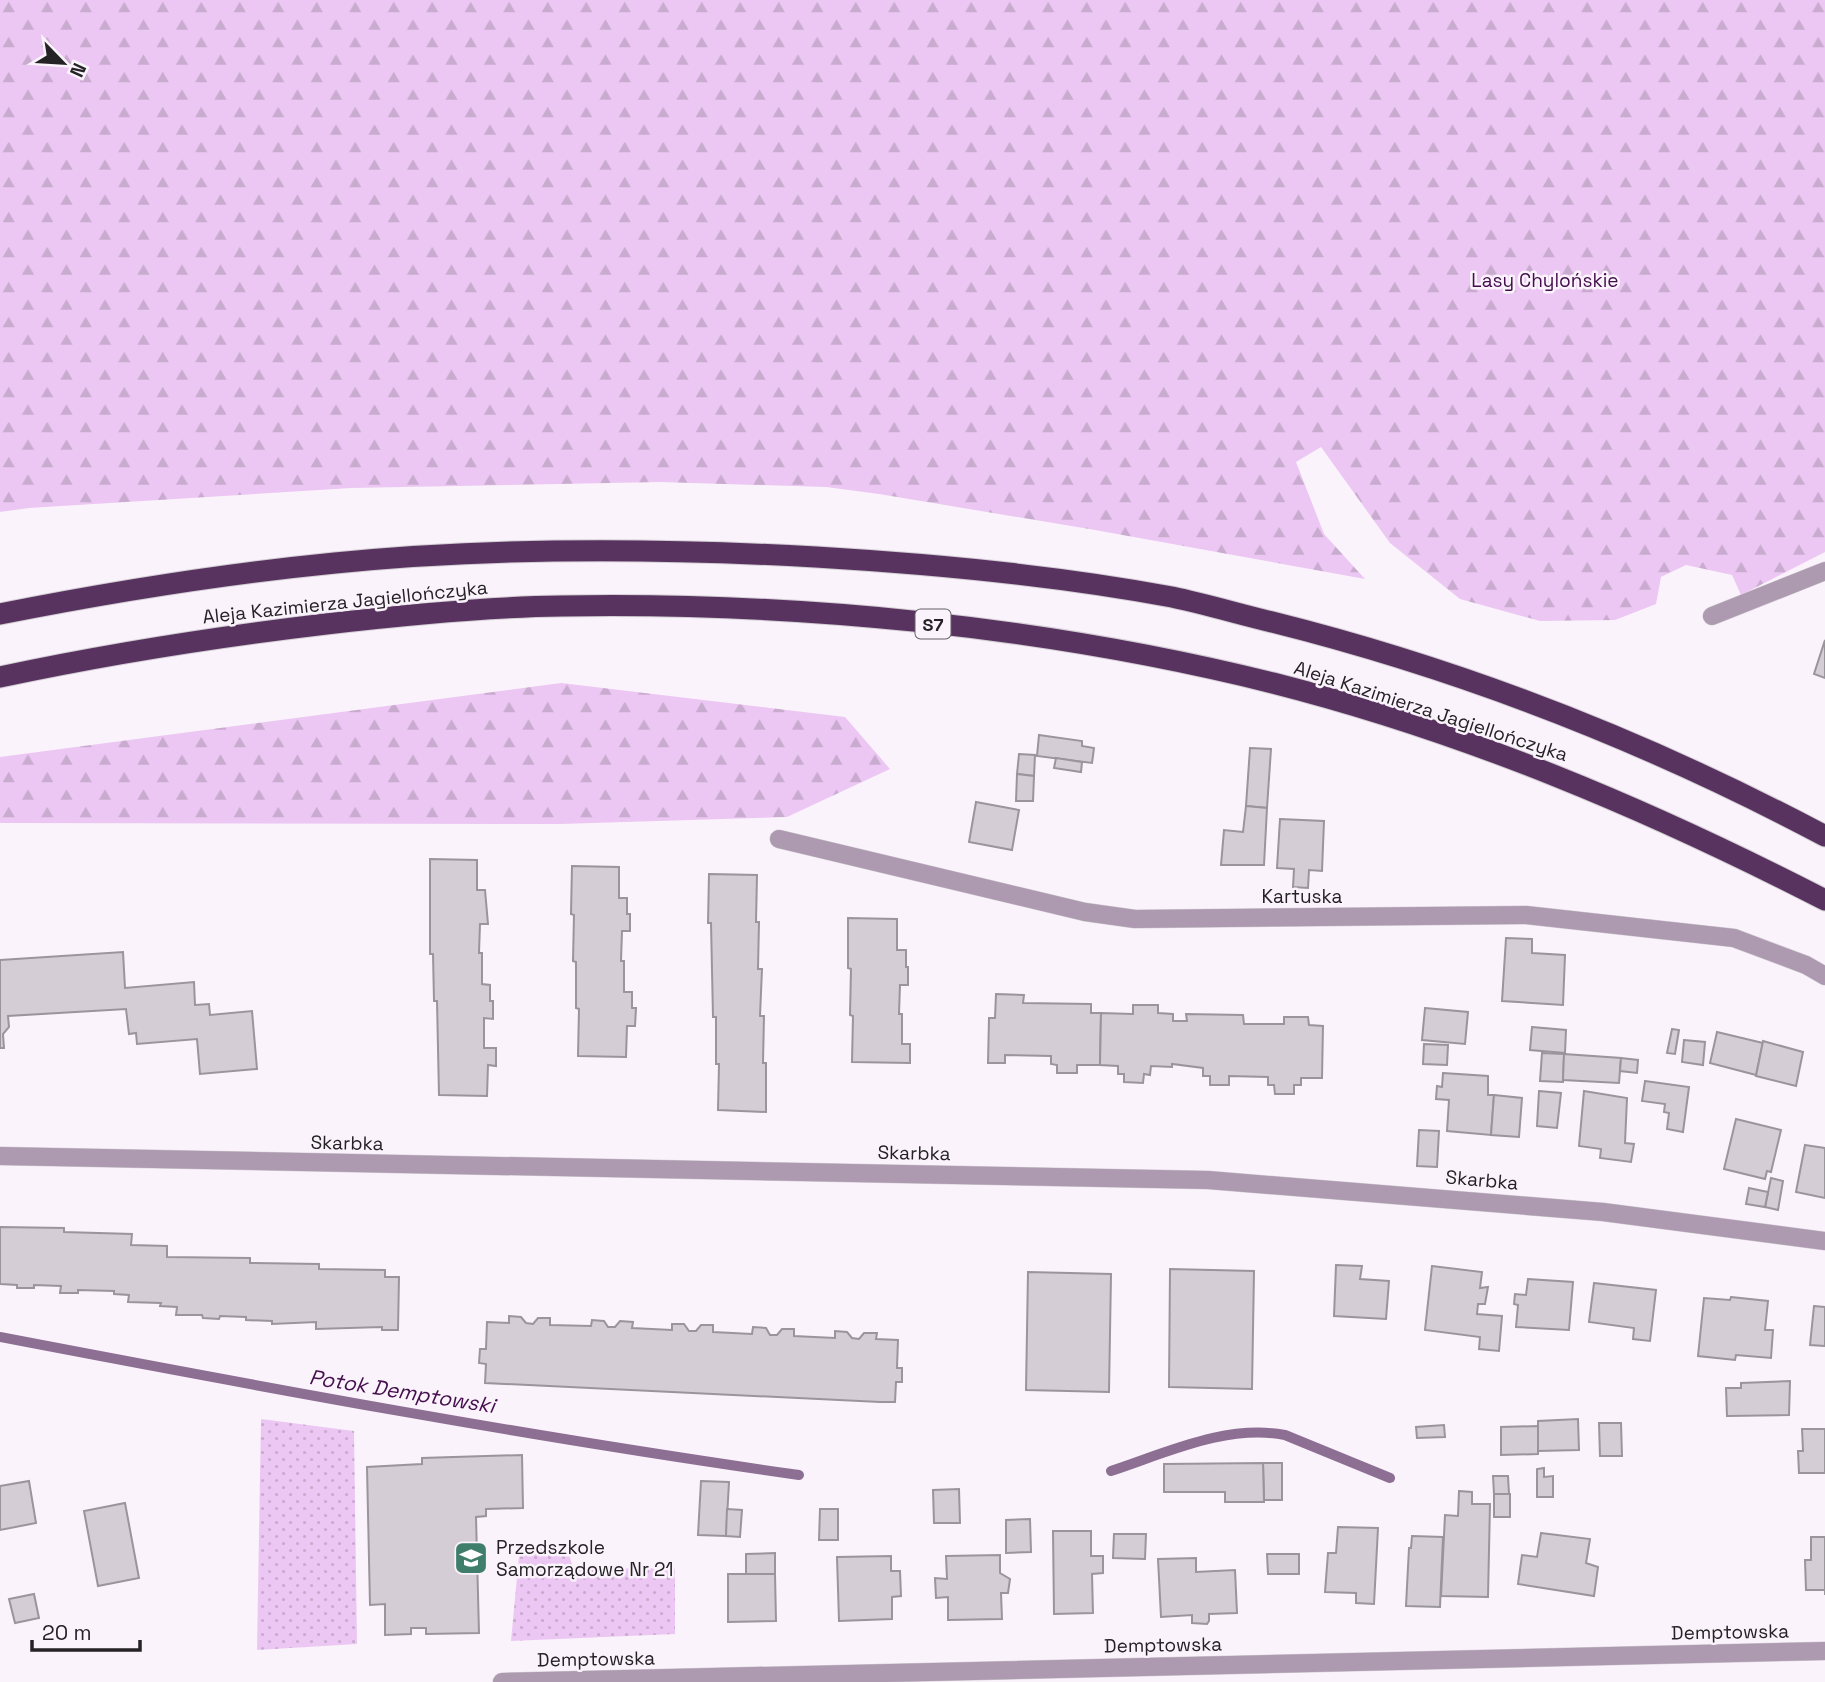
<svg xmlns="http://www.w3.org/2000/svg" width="1825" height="1682" viewBox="0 0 1825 1682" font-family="'Space Grotesk',sans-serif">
<defs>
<pattern id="forest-firs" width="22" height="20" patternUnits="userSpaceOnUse" patternTransform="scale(1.75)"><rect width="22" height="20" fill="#ecc7f3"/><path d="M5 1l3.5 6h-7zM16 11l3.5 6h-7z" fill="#caabd0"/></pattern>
<pattern id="park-dots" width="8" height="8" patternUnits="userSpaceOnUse" patternTransform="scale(1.75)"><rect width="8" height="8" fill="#ecc7f3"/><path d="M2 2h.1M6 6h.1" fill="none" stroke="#caabd0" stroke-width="1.8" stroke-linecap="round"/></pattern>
</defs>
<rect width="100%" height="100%" fill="#faf3fb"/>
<g fill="url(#forest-firs)">
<path d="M0,0H1825V552L1741,595L1732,575L1686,565L1661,577L1656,604L1615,620L1540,621L1460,599L1390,543L1321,447L1296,462L1324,534L1365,579L1095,530L879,494L826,487L660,482L351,488L29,508L0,512Z"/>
<path d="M561,683L845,717L890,769L787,817L560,824L0,823V757Z"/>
</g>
<g fill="url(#park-dots)">
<path d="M261,1419L354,1431L357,1644L257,1650Z"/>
<path d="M520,1545L568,1550L573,1569L675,1568V1634L511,1641Z"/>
</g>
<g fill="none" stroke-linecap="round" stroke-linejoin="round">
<g stroke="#8e6f94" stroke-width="10">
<path d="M0,1337C266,1388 531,1437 799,1475"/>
<path d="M1111,1471C1166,1453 1226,1424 1285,1435L1390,1478"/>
</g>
</g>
<g fill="#d4cdd5" stroke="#9a949b" stroke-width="2">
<path d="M1825,640V678L1814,674Z"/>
<path d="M1039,735L1082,741V746L1094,748L1092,763L1037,756Z"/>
<path d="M1250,748L1271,749L1267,808L1246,806Z"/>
<path d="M1019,754L1035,755L1034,776L1017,774Z"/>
<path d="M1056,758L1082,762L1081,772L1054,768Z"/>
<path d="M1017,774L1034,776L1033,801H1016Z"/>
<path d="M976,802L1019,810L1012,850L969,842Z"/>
<path d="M1246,806L1267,808L1264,865H1221L1224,830L1243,832Z"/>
<path d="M1280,819L1324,821L1322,871L1309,870L1308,888L1293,887L1294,869L1277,868Z"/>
<path d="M430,859L477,860V890H485L488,924H480L479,953H482V984L490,985V1001H493V1019L484,1018V1048H496V1066L488,1065L487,1096L439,1095L437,1001H434L433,954H430Z"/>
<path d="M572,866L619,867V898H627V914H630V931H622L621,961H624V992H632V1008H636L635,1026H627L626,1057L578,1056L579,1009L576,1008V962L573,961L574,915L571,914Z"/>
<path d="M709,874L757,875L756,922H759L758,969H762L760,1016H764L763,1063H766V1112L718,1110L719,1064H716V1017H713L711,923H708Z"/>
<path d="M848,918L897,919V950H906V967H908V985H900L899,1014H902V1044H910V1063L852,1062L853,1016L850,1015L851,969L848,968Z"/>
<path d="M1506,938L1532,939V953L1565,955L1563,1005L1502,1001Z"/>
<path d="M123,952L125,988L194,982L195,1005L209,1004L210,1015L252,1011L257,1069L200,1074L197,1039L137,1044L136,1033L129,1034L126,1009L8,1016L9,1027L3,1034L4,1048H0V960Z"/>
<path d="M996,994L1024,995L1023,1003L1091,1004V1013H1101L1100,1065H1077V1073H1057V1065L1051,1064V1056L1005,1055V1063H988L989,1018H995Z"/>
<path d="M1133,1005H1158V1013L1173,1014V1021H1187L1186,1014L1243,1015L1244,1024H1284V1017H1308L1309,1025L1323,1026L1322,1078H1301V1085H1294V1094H1275L1274,1085H1268V1077L1229,1076V1085H1210V1076H1203V1068L1172,1064V1067L1151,1066L1150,1075L1144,1074L1143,1083L1124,1082V1074H1118V1066L1100,1065L1101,1013L1133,1014Z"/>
<path d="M1425,1008L1468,1012L1465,1044L1422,1040Z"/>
<path d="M1532,1027L1566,1030L1565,1053L1530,1050Z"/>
<path d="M1672,1029L1679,1030L1675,1054L1667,1053Z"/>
<path d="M1717,1032L1763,1043L1756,1075L1710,1063Z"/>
<path d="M1684,1040L1705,1042L1703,1065L1682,1062Z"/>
<path d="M1763,1041L1803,1052L1796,1086L1756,1076Z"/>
<path d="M1424,1044L1448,1045L1447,1065L1423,1064Z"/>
<path d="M1542,1053L1564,1054L1563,1082L1540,1081Z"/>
<path d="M1564,1054L1621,1058L1619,1083L1563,1080Z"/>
<path d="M1621,1058L1638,1060L1637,1073L1620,1071Z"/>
<path d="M1443,1073L1488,1076V1095H1494L1491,1135L1447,1131L1449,1100L1436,1099L1437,1086L1442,1087Z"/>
<path d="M1645,1081L1689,1087L1683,1132L1667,1129L1669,1113L1664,1112L1665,1104L1642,1101Z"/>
<path d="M1539,1091L1561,1093L1557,1128L1537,1126Z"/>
<path d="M1584,1091L1627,1098L1625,1143L1634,1144L1631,1162L1600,1158L1601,1149L1579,1146Z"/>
<path d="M1494,1095L1522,1098L1519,1137L1491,1135Z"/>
<path d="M1736,1119L1781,1130L1771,1172L1767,1171L1765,1179L1724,1169Z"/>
<path d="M1419,1130L1439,1131L1437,1167L1417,1166Z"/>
<path d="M1805,1145L1825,1148V1198L1796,1192Z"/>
<path d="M1771,1178L1783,1181L1778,1210L1765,1207Z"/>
<path d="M1749,1188L1768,1192L1765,1207L1746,1204Z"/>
<path d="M0,1227L64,1228V1232L132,1234L131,1245L167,1246V1257L250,1258V1263L319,1264V1269L385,1270V1277H399L398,1330H382V1327L316,1329V1322L272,1324V1321L246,1320V1317L220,1316L219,1319L203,1318L202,1315H176L177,1307L160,1306L161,1303L128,1302L129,1295L114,1294V1291L78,1290V1293H60L61,1286L34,1285V1288H17V1285L0,1284Z"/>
<path d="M1336,1265L1362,1266L1360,1279L1389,1281L1386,1319L1334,1316Z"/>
<path d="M1432,1266L1482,1272L1480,1288L1488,1287L1485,1304H1478L1477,1314L1502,1316L1499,1351L1479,1349L1480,1337L1425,1330Z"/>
<path d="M1170,1269L1254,1271L1252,1389L1169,1387Z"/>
<path d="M1028,1272L1111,1274L1109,1392L1026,1390Z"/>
<path d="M1528,1279L1573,1282L1569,1330L1516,1327L1518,1305L1514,1304L1515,1294L1526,1295Z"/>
<path d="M1594,1283L1656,1290L1650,1341L1633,1339L1634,1328L1589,1322Z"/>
<path d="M1731,1297L1768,1301L1765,1330H1773L1771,1358L1736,1355L1735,1360L1698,1356L1704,1298L1730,1300Z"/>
<path d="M1814,1306L1825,1307V1346L1810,1345Z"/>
<path d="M509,1316L521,1317L526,1323L533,1324L538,1318H550V1325L591,1326L592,1320L604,1321L608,1327H615L620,1321L633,1322L632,1328L672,1330V1324H684L689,1331H696L701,1325H713V1332L752,1334L753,1327L766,1328L770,1335H777L782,1329H794V1336L835,1338V1331L847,1332L852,1338L859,1339L864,1333H877L876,1339L898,1340L897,1368H902V1382H896L895,1402H880L485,1383L486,1364L479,1363L480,1349H486L487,1322L509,1323Z"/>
<path d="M1790,1381L1789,1415L1727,1416L1726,1388H1741V1383Z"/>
<path d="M1578,1419L1579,1450L1538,1451V1421Z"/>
<path d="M1599,1423H1621L1622,1456H1600Z"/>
<path d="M1444,1425L1445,1437L1417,1438L1416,1427Z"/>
<path d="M1538,1426V1454L1501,1455V1427Z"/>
<path d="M1802,1429H1825V1473H1799L1798,1451H1803Z"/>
<path d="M522,1455L523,1508L486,1509V1516L476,1517L479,1633L426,1634V1628H411V1634L385,1635V1604L370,1605L367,1467L422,1464V1458Z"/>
<path d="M1263,1463H1282V1500H1264Z"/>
<path d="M1263,1463L1264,1502H1225V1492H1164V1464Z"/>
<path d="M1544,1468V1477L1553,1476V1497H1537V1469Z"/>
<path d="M1493,1476H1508L1509,1494H1494Z"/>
<path d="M29,1481L36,1523L0,1530V1486Z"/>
<path d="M701,1481L729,1482L726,1536L698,1535Z"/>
<path d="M959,1489L960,1523H934L933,1490Z"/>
<path d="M1459,1491L1472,1492V1504H1490L1488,1597L1441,1596L1445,1515L1458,1516Z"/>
<rect x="1494" y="1494" width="16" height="23"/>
<path d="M125,1503L139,1578L98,1586L84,1511Z"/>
<path d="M727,1509L742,1510L740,1537L726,1536Z"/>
<path d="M820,1509H838V1540H819Z"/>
<path d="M1030,1519L1031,1552L1006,1553V1520Z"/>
<path d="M1338,1527L1378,1528L1374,1604L1356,1603V1593L1325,1592L1328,1553H1336Z"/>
<path d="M1053,1531H1091V1556H1103V1573L1092,1574L1093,1613L1054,1614Z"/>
<path d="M1541,1533L1590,1539L1586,1563L1598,1567L1594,1596L1518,1584L1522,1555L1537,1557Z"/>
<path d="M1114,1534H1146L1145,1559L1113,1558Z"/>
<path d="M1412,1536L1443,1537L1440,1607L1406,1606L1409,1548H1411Z"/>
<path d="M1811,1537H1825V1595V1590H1806L1805,1560H1811Z"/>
<path d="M775,1553V1574H746V1554Z"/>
<path d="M1267,1554H1299V1574H1268Z"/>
<path d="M1000,1555V1573L1010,1579L1008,1593H1001L1002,1619L948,1620V1597L936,1598L935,1578L947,1579L946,1556Z"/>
<path d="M891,1556V1571H900L901,1596L892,1597V1619L839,1621L837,1557Z"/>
<path d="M1196,1558V1572L1235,1570L1237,1613L1209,1614V1621L1207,1624L1192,1623V1615L1161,1617L1158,1559Z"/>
<path d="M728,1574H775L776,1621L728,1622Z"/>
<path d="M34,1594L39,1618L15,1623L9,1599Z"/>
</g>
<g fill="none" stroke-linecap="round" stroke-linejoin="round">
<g stroke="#d3cdd4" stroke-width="19">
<path id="service" d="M1712,616L1825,571"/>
</g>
<g stroke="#d3cdd4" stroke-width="19">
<g id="minor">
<path d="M779,839L1085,912L1135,919L1526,915L1734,938L1806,965L1825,976"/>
<path d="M0,1156L1208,1180L1603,1212L1825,1241"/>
<path d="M502,1682L1825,1651"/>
</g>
</g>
<g stroke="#d3cdd4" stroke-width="23">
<g id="motorway">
<path d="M0,614C111,592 223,574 335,563C495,547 656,548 816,557C935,564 1054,575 1172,597C1205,604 1239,614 1272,622C1464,670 1650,743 1825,836"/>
<path d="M0,677C108,654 216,637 326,624C404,615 483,607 561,606C796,602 1044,626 1273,683C1466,732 1648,809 1825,900"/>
</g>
</g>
<use href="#service" stroke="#ad99b0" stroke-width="18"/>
<use href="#minor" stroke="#ad99b0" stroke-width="18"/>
<use href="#motorway" stroke="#593360" stroke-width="21"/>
</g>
<defs>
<g id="school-square" transform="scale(1.75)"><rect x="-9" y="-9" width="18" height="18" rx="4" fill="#3f7e6b" stroke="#faf3fb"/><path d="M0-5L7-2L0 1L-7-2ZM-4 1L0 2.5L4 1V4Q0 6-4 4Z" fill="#fff"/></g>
</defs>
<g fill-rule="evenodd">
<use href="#school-square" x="471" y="1558"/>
</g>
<g text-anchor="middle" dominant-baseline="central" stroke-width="5" stroke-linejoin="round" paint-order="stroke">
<rect fill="#faf3fb" stroke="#646165" stroke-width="2" x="915.5" y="609.5" width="35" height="29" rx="5"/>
<g font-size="18" font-weight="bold" fill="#242225">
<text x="933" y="624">S7</text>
</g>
<g font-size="19" fill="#430c4c" stroke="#faf3fb">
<text x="1545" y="280">Lasy Chylońskie</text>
</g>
<g font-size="19" fill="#242225" stroke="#faf3fb">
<text transform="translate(345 602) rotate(-6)">Aleja Kazimierza Jagiellończyka</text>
<text transform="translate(1431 711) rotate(18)">Aleja Kazimierza Jagiellończyka</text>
<text x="1302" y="896">Kartuska</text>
<text transform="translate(347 1143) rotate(1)">Skarbka</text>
<text transform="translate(914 1153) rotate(1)">Skarbka</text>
<text transform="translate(1482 1180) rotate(5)">Skarbka</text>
<text transform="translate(1730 1632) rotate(-1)">Demptowska</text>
<text transform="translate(1163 1645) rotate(-1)">Demptowska</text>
<text transform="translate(596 1659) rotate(-1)">Demptowska</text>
</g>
<g font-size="19" fill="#242225" stroke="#faf3fb" text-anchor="start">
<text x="496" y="1547">Przedszkole<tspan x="496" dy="22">Samorządowe Nr 21</tspan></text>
</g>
<g font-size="21" font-style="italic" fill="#450f4e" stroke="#faf3fb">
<text transform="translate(402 1391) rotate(9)">Potok Demptowski</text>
</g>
</g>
<g transform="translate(63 63) rotate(115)" stroke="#faf3fb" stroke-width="5" paint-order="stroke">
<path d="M0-5L12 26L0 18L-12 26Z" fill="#242225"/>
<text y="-10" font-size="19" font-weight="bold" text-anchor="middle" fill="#242225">N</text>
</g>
<path d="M32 1640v10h108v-10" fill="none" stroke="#242225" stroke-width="3.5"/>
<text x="42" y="1640" font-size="21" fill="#242225" stroke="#faf3fb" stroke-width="5" paint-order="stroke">20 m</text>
</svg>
